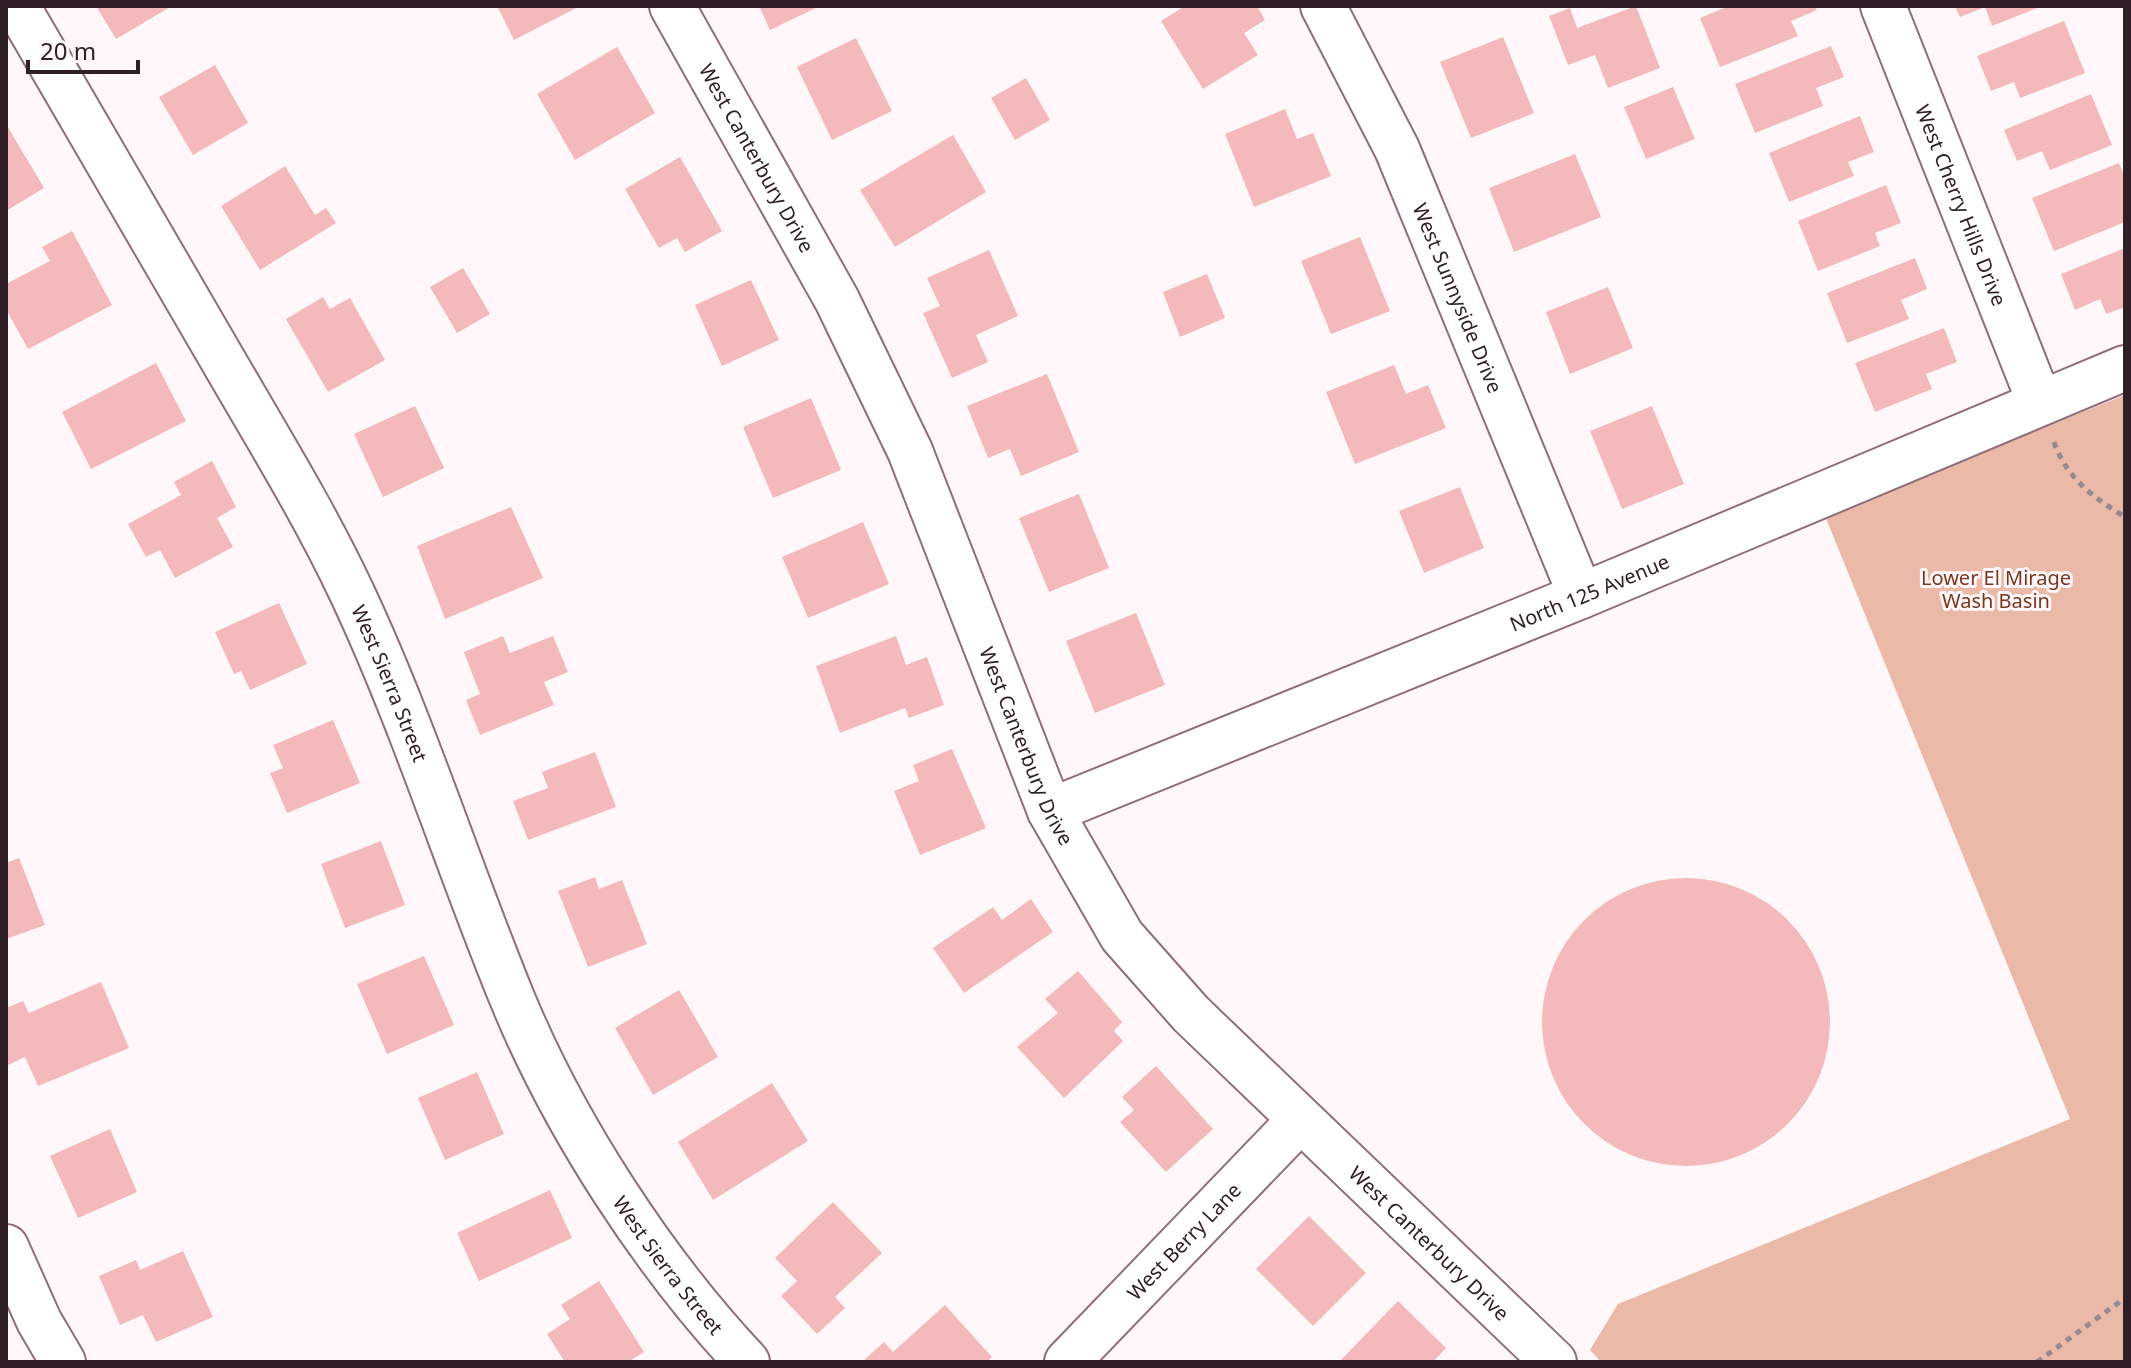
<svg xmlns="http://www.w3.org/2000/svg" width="2131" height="1368" viewBox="0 0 2131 1368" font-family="'Noto Sans',sans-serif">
<rect width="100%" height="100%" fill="#fff7fa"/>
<path fill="#eab9a7" d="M2125,395V1362H1601L1590,1350L1618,1304L2070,1119L1825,516Z"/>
<g fill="#f3b9bb">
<path d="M96,6H172L116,39Z"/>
<path d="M497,6H580L514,40Z"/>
<path d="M759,6H820L770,30Z"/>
<path d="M1185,6H1257L1265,20L1244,33L1258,55L1203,89L1161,21Z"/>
<path d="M1636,6L1660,68L1608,88L1595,55L1568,65L1549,16L1570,8L1577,28Z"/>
<path d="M1729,6H1815L1817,10L1791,21L1798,36L1720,67L1700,18Z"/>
<path d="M1955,6H2042L1992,26L1985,7L1960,17Z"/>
<path d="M2064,21L2085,73L2020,98L2014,82L1991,91L1977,56Z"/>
<path d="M1503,37L1534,113L1471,138L1440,62Z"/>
<path d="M856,38L892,111L832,140L797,67Z"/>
<path d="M1831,46L1844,77L1816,88L1823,106L1755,133L1735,84Z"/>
<path d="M617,47L655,113L575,160L537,94Z"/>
<path d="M215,65L248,123L193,155L159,97Z"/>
<path d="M1026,78L1050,120L1015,140L991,98Z"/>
<path d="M1673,87L1695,139L1646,159L1624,107Z"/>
<path d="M2091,94L2112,145L2050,170L2042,151L2017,161L2004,130Z"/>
<path d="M1285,109L1297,139L1313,133L1331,176L1254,207L1225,134Z"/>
<path d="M1860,116L1874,152L1848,162L1854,176L1789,202L1769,153Z"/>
<path d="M6,124L44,188L6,211Z"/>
<path d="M953,135L986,192L895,247L860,190Z"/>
<path d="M1575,154L1601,217L1514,252L1489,188Z"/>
<path d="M680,157L722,231L685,252L677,238L659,248L625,189Z"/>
<path d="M2119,163L2125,178V222L2054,251L2032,198Z"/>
<path d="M285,166L315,215L326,208L336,223L260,270L221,206Z"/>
<path d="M1886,185L1901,223L1875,233L1880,246L1818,271L1798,221Z"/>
<path d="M72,231L112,305L28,349L6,309V284L50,261L42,247Z"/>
<path d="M1360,237L1390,311L1331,334L1301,261Z"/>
<path d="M2125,248V307L2106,314L2100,299L2075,310L2061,274Z"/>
<path d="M989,250L1018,316L976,335L988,362L952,378L923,313L940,306L927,278Z"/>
<path d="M1915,258L1927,289L1901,300L1909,319L1847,343L1827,293Z"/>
<path d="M463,268L490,314L457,333L430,287Z"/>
<path d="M1207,274L1225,318L1180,337L1163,292Z"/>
<path d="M751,280L779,340L722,366L695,305Z"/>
<path d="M1608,287L1633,348L1570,374L1546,312Z"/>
<path d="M323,297L330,309L350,298L385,360L328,392L286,319Z"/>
<path d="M1944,328L1957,362L1926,374L1932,389L1875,412L1855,363Z"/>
<path d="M156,363L186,421L91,469L62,412Z"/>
<path d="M1394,365L1406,394L1428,385L1446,428L1355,464L1326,392Z"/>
<path d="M1047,374L1079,452L1021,476L1010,449L988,458L967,406Z"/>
<path d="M811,398L841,470L773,498L743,427Z"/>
<path d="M415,406L444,468L383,497L354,434Z"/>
<path d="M1652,406L1684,484L1622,509L1590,431Z"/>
<path d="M212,461L236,507L217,518L233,547L175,578L160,550L146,557L128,524L181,495L174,482Z"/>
<path d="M1460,487L1484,548L1424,573L1399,511Z"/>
<path d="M1079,494L1109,568L1049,592L1019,518Z"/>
<path d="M511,507L543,578L445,619L417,546Z"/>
<path d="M863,522L889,584L808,618L782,557Z"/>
<path d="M279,603L307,664L250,690L241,671L234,674L215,632Z"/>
<path d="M1136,613L1165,685L1095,713L1066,641Z"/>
<path d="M503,636L510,653L553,636L568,672L544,682L554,705L480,735L466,700L480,694L464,652Z"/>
<path d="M896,636L906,665L927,657L944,705L909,718L905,708L840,733L816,666Z"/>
<path d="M333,720L360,783L287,813L270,773L283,768L273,745Z"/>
<path d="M952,749L986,828L920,855L894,791L919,781L913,765Z"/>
<path d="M595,752L616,807L528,840L513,801L548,788L542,772Z"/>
<path d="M381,841L405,905L345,928L321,864Z"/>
<path d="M19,858L45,925L6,939V863Z"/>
<path d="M595,877L599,889L622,880L647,944L588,967L558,891Z"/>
<circle cx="1686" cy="1022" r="144"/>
<path d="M1031,899L1053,932L964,993L933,948L993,907L1002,920Z"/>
<path d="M424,956L454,1025L387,1054L357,984Z"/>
<path d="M1078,971L1122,1022L1114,1031L1123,1041L1064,1098L1017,1047L1058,1013L1045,999Z"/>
<path d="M101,982L129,1048L38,1086L25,1057L8,1065L6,1008L23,1001L29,1013Z"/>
<path d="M679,990L718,1057L653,1095L615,1028Z"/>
<path d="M1156,1066L1213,1129L1166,1172L1120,1122L1134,1110L1122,1097Z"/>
<path d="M477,1072L504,1134L445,1160L418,1098Z"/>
<path d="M772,1083L808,1141L713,1200L678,1142Z"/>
<path d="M110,1129L137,1192L78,1218L50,1156Z"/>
<path d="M550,1190L572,1238L479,1281L457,1233Z"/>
<path d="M833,1202L882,1253L835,1297L845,1308L817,1334L781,1296L797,1281L775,1258Z"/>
<path d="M1309,1216L1366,1273L1313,1326L1256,1269Z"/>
<path d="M183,1251L213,1317L156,1342L143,1315L120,1325L99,1276L136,1260L140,1270Z"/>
<path d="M599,1281L644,1352L628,1362H565L547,1334L570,1319L561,1305Z"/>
<path d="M1398,1301L1446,1348L1433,1362H1339Z"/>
<path d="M945,1305L992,1357L986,1362H862L884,1342L893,1352Z"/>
</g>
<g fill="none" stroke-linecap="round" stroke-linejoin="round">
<g stroke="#8f6e7c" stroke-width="48">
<g id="minor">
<path id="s1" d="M17,6C86,125 155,244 224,362C268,438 315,514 352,593C414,725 457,864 512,998C564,1125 653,1262 747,1362"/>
<path id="s2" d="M672,6L837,300L910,451L1050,811L1122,936L1191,1014L1554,1362"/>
<path id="s3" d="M1323,6L1397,149L1581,596"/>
<path id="s4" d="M1883,6L2040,403"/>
<path id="s5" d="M1050,811L1581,596L2125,368"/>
<path d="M6,1247L39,1321L63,1362"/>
<path id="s6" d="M1067,1362L1300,1120"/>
</g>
</g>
<g stroke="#958a8f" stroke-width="5" stroke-dasharray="6 6" stroke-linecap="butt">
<path d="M2054,442C2067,479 2093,497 2125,517"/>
<path d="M2037,1362L2125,1298"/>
</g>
<use href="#minor" stroke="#fff" stroke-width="44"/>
</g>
<g text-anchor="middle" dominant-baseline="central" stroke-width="6" stroke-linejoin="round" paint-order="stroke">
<g font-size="20" fill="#2e2026" stroke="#fff7fa">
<text stroke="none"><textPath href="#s2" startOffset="174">West Canterbury Drive</textPath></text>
<text stroke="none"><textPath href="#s4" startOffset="214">West Cherry Hills Drive</textPath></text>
<text stroke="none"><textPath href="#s3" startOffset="322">West Sunnyside Drive</textPath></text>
<text stroke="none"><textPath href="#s5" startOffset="582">North 125 Avenue</textPath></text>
<text stroke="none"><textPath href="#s1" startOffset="774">West Sierra Street</textPath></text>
<text stroke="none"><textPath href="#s2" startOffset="822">West Canterbury Drive</textPath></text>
<text stroke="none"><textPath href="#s6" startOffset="168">West Berry Lane</textPath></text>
<text stroke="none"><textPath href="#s2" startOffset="1470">West Canterbury Drive</textPath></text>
<text stroke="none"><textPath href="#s1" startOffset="1422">West Sierra Street</textPath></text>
</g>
<g font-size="20" fill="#78371e" stroke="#fff7fa">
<text x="1996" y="577">Lower El Mirage<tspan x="1996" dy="23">Wash Basin</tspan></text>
</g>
</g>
<rect width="2131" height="1368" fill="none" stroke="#2e2026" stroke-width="16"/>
<path d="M28 60v12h110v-12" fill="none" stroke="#2e2026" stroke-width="4"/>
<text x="40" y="60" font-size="24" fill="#2e2026" stroke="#fff7fa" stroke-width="6" paint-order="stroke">20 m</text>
</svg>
